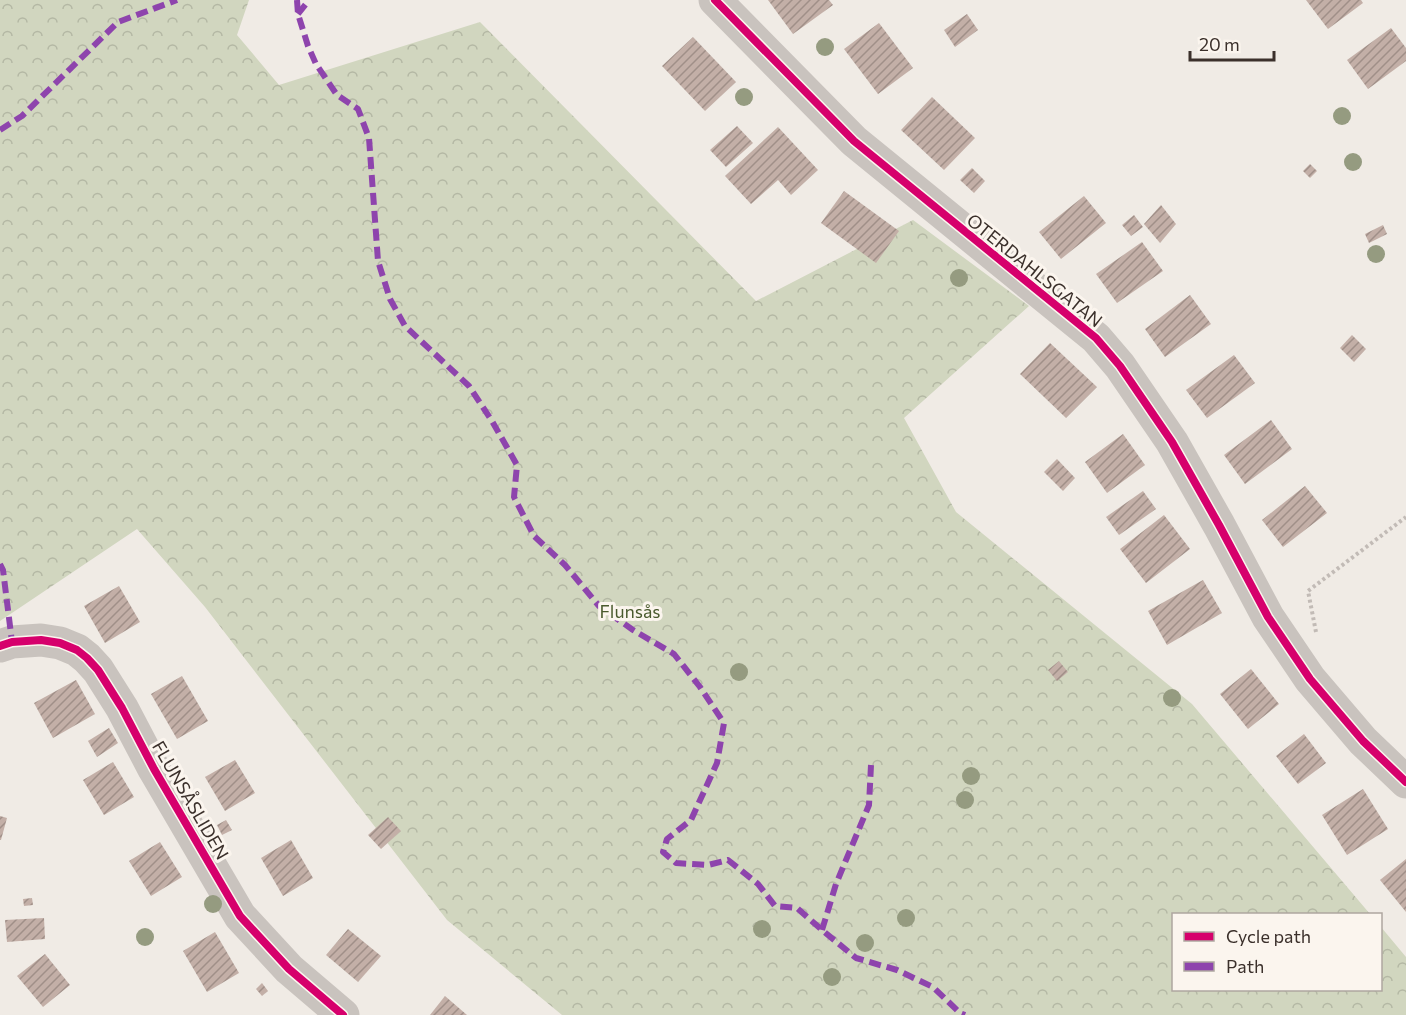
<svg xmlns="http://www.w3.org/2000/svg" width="1406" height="1015" viewBox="0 0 1406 1015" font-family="Commissioner,sans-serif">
<defs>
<pattern id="forest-crowns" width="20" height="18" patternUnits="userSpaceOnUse" patternTransform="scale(1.5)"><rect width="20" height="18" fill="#d1d6bf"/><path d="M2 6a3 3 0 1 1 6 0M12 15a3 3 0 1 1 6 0" fill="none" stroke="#b4b8a4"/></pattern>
<pattern id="building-hatch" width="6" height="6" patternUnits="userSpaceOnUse" patternTransform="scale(1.5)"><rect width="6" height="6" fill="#c3afa7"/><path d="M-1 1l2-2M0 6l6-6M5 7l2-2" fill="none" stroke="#a08f88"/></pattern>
</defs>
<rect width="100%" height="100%" fill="#f0ebe5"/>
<path fill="url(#forest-crowns)" d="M0,0H249L237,35L279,85L480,22L756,301L913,220L1029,306L904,418L956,512L1192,704L1370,914H1174V990H1380L1381,927L1406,957V1015H562L447,920L205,607L137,529L0,621Z"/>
<g fill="url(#building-hatch)">
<path d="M768,0H829L833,5L793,34Z"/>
<path d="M1306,0H1361L1363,3L1328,29Z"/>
<path d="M967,14L978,30L955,47L944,30Z"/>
<path d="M879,23L913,68L878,94L844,49Z"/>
<path d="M1391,28L1406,48V61L1368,89L1347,60Z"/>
<path d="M693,37L736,82L705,111L662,66Z"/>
<path d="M932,97L975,138L944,170L901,130Z"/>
<path d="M737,126L753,143L726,167L710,150Z"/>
<path d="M778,127L818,170L791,195L778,180L751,204L725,176Z"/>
<path d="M1310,164L1317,171L1310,178L1303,171Z"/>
<path d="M972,168L985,181L974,193L960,180Z"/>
<path d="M844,191L899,231L876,263L821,223Z"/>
<path d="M1084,196L1106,223L1061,259L1039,232Z"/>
<path d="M1161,205L1176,224L1160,243L1144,224Z"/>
<path d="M1134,215L1143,227L1131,236L1122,225Z"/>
<path d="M1383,225L1387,234L1369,243L1365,234Z"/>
<path d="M1142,242L1163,271L1117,303L1096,274Z"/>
<path d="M1190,295L1211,324L1165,357L1145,329Z"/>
<path d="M1352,335L1366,349L1354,362L1340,348Z"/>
<path d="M1050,343L1097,387L1066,418L1020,374Z"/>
<path d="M1234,355L1255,383L1207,418L1186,390Z"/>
<path d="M1271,420L1292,449L1245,484L1224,455Z"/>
<path d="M1123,434L1145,465L1107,493L1085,462Z"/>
<path d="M1057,459L1075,478L1063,491L1044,472Z"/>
<path d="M1305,486L1327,513L1283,547L1262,520Z"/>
<path d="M1143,491L1156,509L1119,535L1106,517Z"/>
<path d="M1164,515L1190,549L1146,583L1120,549Z"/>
<path d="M1203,580L1222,613L1167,645L1148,611Z"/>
<path d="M119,586L140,622L105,643L84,606Z"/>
<path d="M1059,661L1068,672L1057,681L1048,670Z"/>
<path d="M1251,669L1279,704L1248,729L1220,694Z"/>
<path d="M182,676L208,721L177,739L151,694Z"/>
<path d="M76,680L95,714L53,738L34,703Z"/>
<path d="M109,728L118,743L97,757L88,741Z"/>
<path d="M1304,734L1326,763L1298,784L1276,756Z"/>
<path d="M235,760L255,793L225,811L205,777Z"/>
<path d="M113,762L134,797L104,815L83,780Z"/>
<path d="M1363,789L1388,829L1347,855L1322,815Z"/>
<path d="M0,816L7,818L1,840H0Z"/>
<path d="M388,817L401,831L381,849L368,835Z"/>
<path d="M226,820L232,830L222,835L217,825Z"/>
<path d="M291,840L313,878L283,896L261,858Z"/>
<path d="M160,842L182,877L151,896L129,861Z"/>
<path d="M1406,859V912L1380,880Z"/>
<path d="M32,898L33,905L24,906L23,899Z"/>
<path d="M44,918L45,939L7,942L5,920Z"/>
<path d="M348,929L381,956L358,982L326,955Z"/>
<path d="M215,932L239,973L207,992L183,951Z"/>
<path d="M45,954L70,985L43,1007L17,976Z"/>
<path d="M262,983L268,991L262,996L256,989Z"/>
<path d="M445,996L467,1015H430Z"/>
</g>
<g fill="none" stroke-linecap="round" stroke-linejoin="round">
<path stroke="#c2bbb6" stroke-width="4" stroke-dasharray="3 3" stroke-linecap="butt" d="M1316,632L1308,591L1406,517"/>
<g stroke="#c9c3be" stroke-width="33">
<path d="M715,0L854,141L1096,338L1120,366L1172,442L1219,525L1268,617L1310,679L1363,741L1406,782"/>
<path d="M0,646L12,642L41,640L60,643L77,650L87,658L98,670L122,708L154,769L240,916L289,969L343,1015"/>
</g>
<g stroke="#8e44ad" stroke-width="6" stroke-dasharray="12 6" stroke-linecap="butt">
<path d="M297,0L298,14L308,46L316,64L337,95L358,109L369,138L378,261L390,299L405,326L469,386L492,421L517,465L514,497L534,536L565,565L599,606L633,630L674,654L700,687L724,723L717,763L691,820L667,839L663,852L676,863L708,865L728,860L758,884L775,906L797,908L822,930L856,958L897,970L933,987L960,1013L965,1015"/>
<path d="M298,14L309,0"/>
<path d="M0,130L22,116L118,22L177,0"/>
<path d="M0,564L3,570L12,642"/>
<path d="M822,930L836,884L869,805L871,765"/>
</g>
<g stroke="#fbf5ee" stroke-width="11">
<g id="cycleway">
<path d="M715,0L854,141L1096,338L1120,366L1172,442L1219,525L1268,617L1310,679L1363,741L1406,782"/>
<path d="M0,646L12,642L41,640L60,643L77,650L87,658L98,670L122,708L154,769L240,916L289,969L343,1015"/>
</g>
</g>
<use href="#cycleway" stroke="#d6006c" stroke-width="8"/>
</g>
<g fill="#959b80">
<circle cx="825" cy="47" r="9"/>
<circle cx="744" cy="97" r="9"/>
<circle cx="1342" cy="116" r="9"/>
<circle cx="1353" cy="162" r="9"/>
<circle cx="1376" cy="254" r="9"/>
<circle cx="959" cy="278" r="9"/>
<circle cx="739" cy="672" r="9"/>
<circle cx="1172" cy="698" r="9"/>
<circle cx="971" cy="776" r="9"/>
<circle cx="965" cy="800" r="9"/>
<circle cx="213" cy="904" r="9"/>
<circle cx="906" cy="918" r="9"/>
<circle cx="762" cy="929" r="9"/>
<circle cx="145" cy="937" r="9"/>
<circle cx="865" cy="943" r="9"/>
<circle cx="832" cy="977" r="9"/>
</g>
<g text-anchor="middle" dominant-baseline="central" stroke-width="6" stroke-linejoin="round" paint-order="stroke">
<g font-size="18" fill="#3b302b" stroke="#fbf5ee">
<text transform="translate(1035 270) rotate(39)">OTERDAHLSGATAN</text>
<text transform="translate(191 800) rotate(60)">FLUNSÅSLIDEN</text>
</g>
<g font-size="18" fill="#4a5a2e" stroke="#fbf5ee">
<text x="630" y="611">Flunsås</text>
</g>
</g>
<rect x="1172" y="913" width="210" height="78" fill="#fbf5ee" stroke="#aea6a0" stroke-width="1.5"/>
<rect x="1184" y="932" width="30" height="9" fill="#d6006c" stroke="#aea6a0" stroke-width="1.5"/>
<text x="1226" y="943" font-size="18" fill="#3b302b">Cycle path</text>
<rect x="1184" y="962" width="30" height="9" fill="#8e44ad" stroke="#aea6a0" stroke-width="1.5"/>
<text x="1226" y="973" font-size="18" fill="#3b302b">Path</text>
<path d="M1190 51v9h84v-9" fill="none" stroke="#3b302b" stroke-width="3"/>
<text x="1199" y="51" font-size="18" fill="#3b302b" stroke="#fbf5ee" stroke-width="4.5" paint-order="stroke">20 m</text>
</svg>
